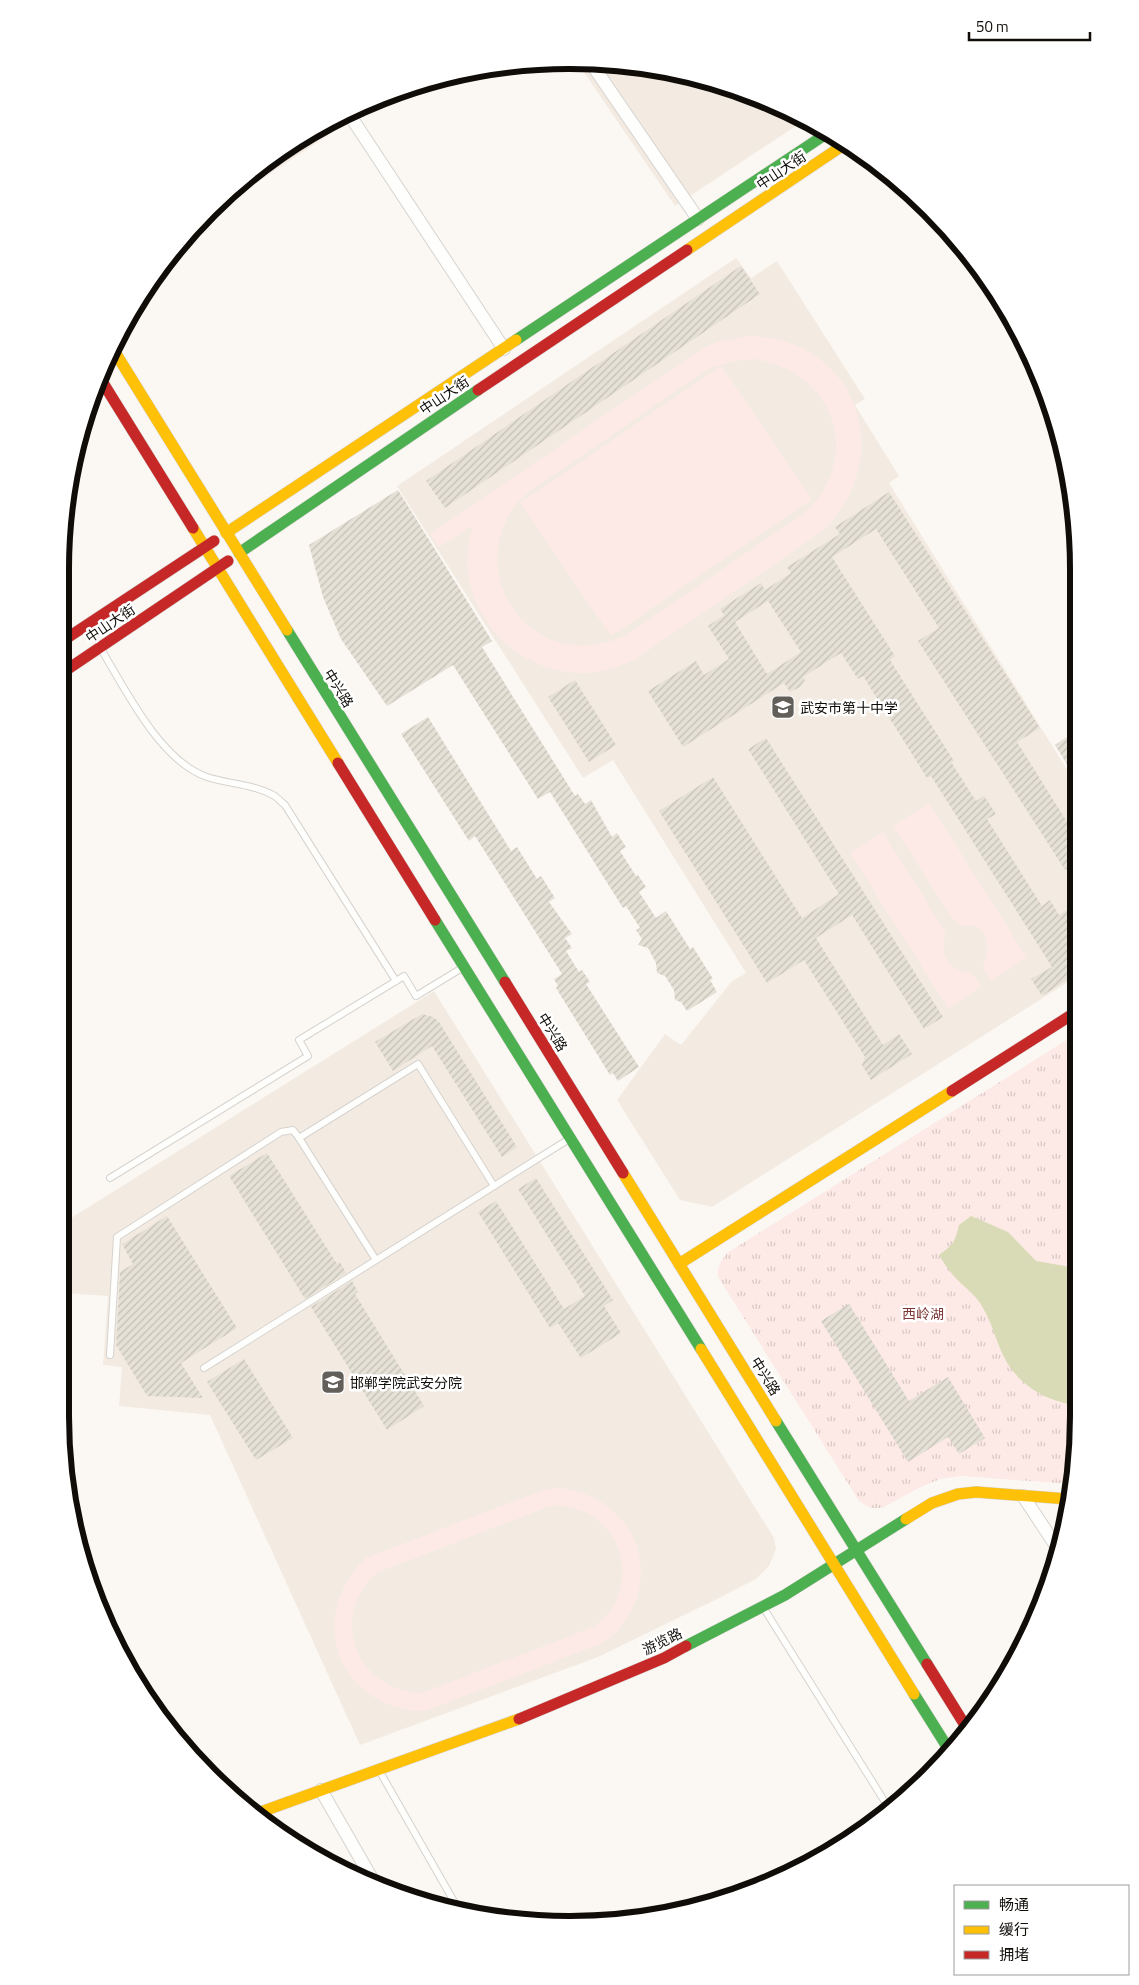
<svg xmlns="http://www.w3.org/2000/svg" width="1139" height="1985" viewBox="0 0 1139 1985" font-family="'Titillium Web','Noto Sans SC',sans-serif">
<defs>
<pattern id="park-tufts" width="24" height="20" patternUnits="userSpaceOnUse" patternTransform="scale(1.25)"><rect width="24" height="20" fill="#fdeae6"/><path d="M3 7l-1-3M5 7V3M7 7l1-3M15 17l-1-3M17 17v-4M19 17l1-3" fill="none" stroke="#d8c8c4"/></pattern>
<pattern id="building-hatch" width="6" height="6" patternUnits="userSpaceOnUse" patternTransform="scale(1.25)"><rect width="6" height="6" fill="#e6e1d6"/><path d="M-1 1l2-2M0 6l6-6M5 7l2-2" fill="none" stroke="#c4c0b6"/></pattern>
</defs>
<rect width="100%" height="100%" fill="#fbf8f4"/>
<g fill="#f3ebe1">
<path d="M577,62L636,64L734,87L805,120L675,206Z"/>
<path d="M336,117L342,126L206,216L260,165Z"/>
<path d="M736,258L751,278L777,261L865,399L855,405L899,476L889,483L1076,784V977L712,1207L680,1200L617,1100L665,1034L681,1045L732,981L746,973L613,760L583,778L397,486Z"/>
<path d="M434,991L774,1538L776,1549L769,1566L756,1579L715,1600L598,1657L360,1745L210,1415L119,1406L122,1367L103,1365L108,1296L64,1293L63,1223Z"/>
</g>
<g fill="#fdeae6" fill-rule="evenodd">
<path d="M750,336C762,337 773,338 784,341C872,369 886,474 820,533L634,660C618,667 603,672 586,673C527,674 475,630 468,571C466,556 469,541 472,526L439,547L430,534L702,349L717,342ZM754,359C834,371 864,454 806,512L626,635C609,643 593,647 574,645C512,639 478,568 509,515C514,506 521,499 529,492L708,369C724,363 737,360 754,359Z"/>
<path d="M721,366L812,499L611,636L520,503Z"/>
<path d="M929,803L1027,958L991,980L983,968C989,952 991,936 975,926H962L955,922L893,826Z"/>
<path d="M883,832L946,933C939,955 947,970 972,973L981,987L948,1008L850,853Z"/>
<path d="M560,1488C642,1498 670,1589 605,1642L425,1711C339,1710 304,1618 366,1558L546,1489ZM550,1506C619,1502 648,1583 596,1626L422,1693C357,1691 328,1619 376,1573Z"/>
</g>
<path fill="url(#park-tufts)" d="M1076,1034L1078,1449L1071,1484L961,1476L940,1479L919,1488L882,1508H870L859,1501L718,1277C717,1266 721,1261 727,1253Z"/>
<path fill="#d9dbb6" d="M971,1216L1008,1232L1036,1261L1065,1266L1077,1271L1078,1405C1048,1403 1017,1384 1004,1357C996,1341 992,1323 983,1308C976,1294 962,1286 952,1274C947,1268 943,1261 939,1255C953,1245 955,1242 959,1225Z"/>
<g fill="url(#building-hatch)" fill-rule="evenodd">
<path d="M741,266L760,294L445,508L426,481Z"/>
<path d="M398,490L492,641L482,647L575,796L578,794L585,804L591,800L612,837L617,833L626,847L620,851L636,876L638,875L646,887L639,892L656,918L666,911L690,949L693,947L713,979L710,980L717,992L687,1011L681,1002L675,1000L674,990L665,976L657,973L656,963L648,948L638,945L642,939L636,930L640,928L626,906L623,908L550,792L538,799L453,665L387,706L341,639L323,597L309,545Z"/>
<path d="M889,492L1040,728L1017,742L1076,836V882L1068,868L1065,870L918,641L939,628L876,529L832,557L895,656L890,660L954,761L951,762L976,801L984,796L996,814L987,819L1042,906L1050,900L1059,915L1076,904V974L1042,996L1031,979L1052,967L931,776L927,778L863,676L858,679L841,653L803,677L805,680L800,687L790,692L784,683L683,747L648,691L696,661L704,675L729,659L708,626L724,615L720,609L761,583L765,590L791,573L787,567L840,534L835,527ZM768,601L801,652L767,674L735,622Z"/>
<path d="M575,680L616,745L589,762L548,697Z"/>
<path d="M428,717L511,851L517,847L537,879L541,876L555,898L549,902L572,934L565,938L572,948L566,951L579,972L582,970L590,982L586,984L639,1067L618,1081L613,1073L610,1075L556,988L558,986L554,979L562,974L518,904L475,836L469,841L401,734Z"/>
<path d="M1070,735L1076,744V779L1055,745Z"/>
<path d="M766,738L943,1017L924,1029L852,915L816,938L883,1045L899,1034L912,1054L871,1080L862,1065L865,1057L804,960L767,983L659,811L713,777L802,918L839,894L748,749Z"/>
<path d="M422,1014L433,1017L439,1022L517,1147L502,1157L432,1046L393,1071L375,1042Z"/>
<path d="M267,1153L337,1264L340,1262L346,1273L305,1299L229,1176Z"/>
<path d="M536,1178L613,1300L604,1306L621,1333L581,1358L558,1323L550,1328L478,1212L496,1201L564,1309L585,1296L518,1189Z"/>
<path d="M167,1216L237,1328L181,1363L203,1398L147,1396L116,1345L120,1272L133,1264L122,1244Z"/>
<path d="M352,1281L358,1292L355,1294L424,1406L387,1430L311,1307Z"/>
<path d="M849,1304L909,1401L948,1377L985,1438L959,1454L948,1437L908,1462L821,1321Z"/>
<path d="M244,1359L293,1438L256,1460L207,1382Z"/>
</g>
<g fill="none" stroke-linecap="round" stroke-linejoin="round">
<g stroke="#d6d3cf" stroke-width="8">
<g id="lane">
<path d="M101,649C125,689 160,761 207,777C228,784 253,784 273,795C277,797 281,802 285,805L396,981"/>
<path d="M110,1178L308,1056L299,1040L396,981L404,976L416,996L462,968"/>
<path d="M376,1260L299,1138L418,1064L494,1186"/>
<path d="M110,1355L117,1237L281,1132L293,1130L299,1138"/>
<path d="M204,1368L569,1139"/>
<path d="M763,1607L890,1810"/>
<path d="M380,1772L460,1912"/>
</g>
</g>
<g stroke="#d6d3cf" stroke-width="14">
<g id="street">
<path d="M591,63L698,219"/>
<path d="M347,111L504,349"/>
<path d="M1023,1496L1058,1549"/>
<path d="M321,1790L375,1884"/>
</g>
</g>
<g stroke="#d6d3cf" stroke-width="12">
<g id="fast">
<path d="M516,340L829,132"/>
<path d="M239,553L478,390"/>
<path d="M287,630L505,982"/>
<path d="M435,920L701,1349"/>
<path d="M776,1421L927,1664"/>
<path d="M686,1646L785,1595L906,1519"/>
<path d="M914,1694L951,1753"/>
</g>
</g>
<g stroke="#d6d3cf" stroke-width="12">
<g id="slow">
<path d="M687,250L845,144"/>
<path d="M113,349L287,630"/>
<path d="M193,528L338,763"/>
<path d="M226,533L516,340"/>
<path d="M623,1173L776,1421"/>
<path d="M679,1264L952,1091"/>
<path d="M701,1349L914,1694"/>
<path d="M906,1519L932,1503L958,1494L976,1492L1068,1499"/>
<path d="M255,1814L519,1719"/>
</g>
</g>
<g stroke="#d6d3cf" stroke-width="12">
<g id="jam">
<path d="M100,378L193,528"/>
<path d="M478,390L687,250"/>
<path d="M61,642L214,541"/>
<path d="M62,673L228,561"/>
<path d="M338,763L435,920"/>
<path d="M505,982L623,1173"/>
<path d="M952,1091L1076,1012"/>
<path d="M927,1664L968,1730"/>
<path d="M519,1719L664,1658L686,1646"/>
</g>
</g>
<use href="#lane" stroke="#fefefd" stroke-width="6"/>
<use href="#street" stroke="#fefefd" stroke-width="12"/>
<use href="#fast" stroke="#4caf50" stroke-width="11"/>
<use href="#slow" stroke="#ffc107" stroke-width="11"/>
<use href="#jam" stroke="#c62828" stroke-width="11"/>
</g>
<defs>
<g id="school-square" transform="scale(1.25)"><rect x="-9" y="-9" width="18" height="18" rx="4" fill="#625f5b" stroke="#fff"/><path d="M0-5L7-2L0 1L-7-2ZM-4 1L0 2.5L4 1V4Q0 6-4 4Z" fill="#fff"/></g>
<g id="university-square" transform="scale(1.25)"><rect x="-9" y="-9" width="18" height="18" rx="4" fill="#625f5b" stroke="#fff"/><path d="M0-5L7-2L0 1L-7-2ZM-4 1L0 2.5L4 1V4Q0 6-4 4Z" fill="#fff"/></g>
</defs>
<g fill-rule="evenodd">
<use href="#school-square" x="783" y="707"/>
<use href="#university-square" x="333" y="1382"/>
</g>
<g text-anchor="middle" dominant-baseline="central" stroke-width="5" stroke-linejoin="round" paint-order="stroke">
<g font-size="14" fill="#100d09" stroke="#fff">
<text transform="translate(781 170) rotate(-34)">中山大街</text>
<text transform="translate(444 395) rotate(-34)">中山大街</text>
<text transform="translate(110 623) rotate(-34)">中山大街</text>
<text transform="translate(339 688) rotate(58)">中兴路</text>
<text transform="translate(553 1032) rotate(58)">中兴路</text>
<text transform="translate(766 1376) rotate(58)">中兴路</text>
<text transform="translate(662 1641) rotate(-26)">游览路</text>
</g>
<g font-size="14" fill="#100d09" stroke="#fff" text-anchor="start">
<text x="800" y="707">武安市第十中学</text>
<text x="350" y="1382">邯郸学院武安分院</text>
</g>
<g font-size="14" fill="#7d3633" stroke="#fff">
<text x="923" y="1313">西岭湖</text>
</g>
</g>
<path d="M0 0H1139V1985H0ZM569 69H570A500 500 0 0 1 1070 569V1416A500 500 0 0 1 570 1916H569A500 500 0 0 1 69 1416V569A500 500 0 0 1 569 69Z" fill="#fff" fill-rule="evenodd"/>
<path fill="none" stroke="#100d09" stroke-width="6" d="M569 69H570A500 500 0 0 1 1070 569V1416A500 500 0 0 1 570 1916H569A500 500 0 0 1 69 1416V569A500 500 0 0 1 569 69Z"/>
<rect x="954" y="1885" width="175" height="90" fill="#ffffff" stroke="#9f9e9d"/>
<rect x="964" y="1901" width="25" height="8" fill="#4caf50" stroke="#9f9e9d"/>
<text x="999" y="1910" font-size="15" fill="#100d09">畅通</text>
<rect x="964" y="1926" width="25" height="8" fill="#ffc107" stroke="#9f9e9d"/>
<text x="999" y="1935" font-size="15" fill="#100d09">缓行</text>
<rect x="964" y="1951" width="25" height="8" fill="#c62828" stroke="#9f9e9d"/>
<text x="999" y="1960" font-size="15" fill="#100d09">拥堵</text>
<path d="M969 32v8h121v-8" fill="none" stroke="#100d09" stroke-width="2.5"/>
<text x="976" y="32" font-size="15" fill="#100d09" stroke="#ffffff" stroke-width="4" paint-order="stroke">50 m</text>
</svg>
